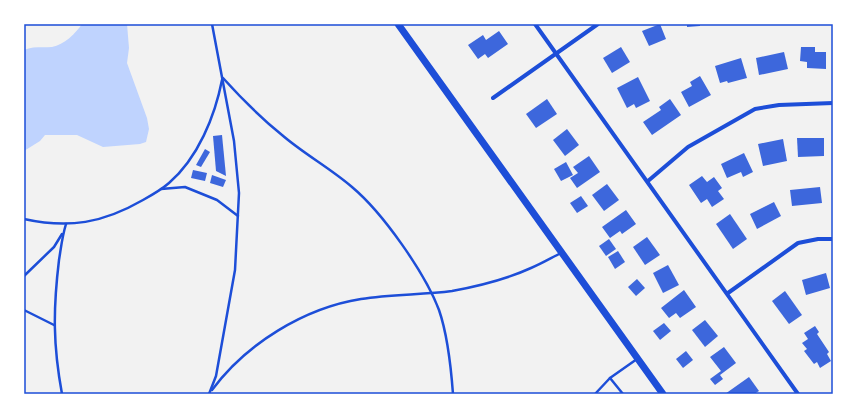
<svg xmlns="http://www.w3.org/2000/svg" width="857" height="418" viewBox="0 0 857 418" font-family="'DejaVu Sans',sans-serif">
<rect width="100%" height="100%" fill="#f2f2f2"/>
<path fill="#bfd3fe" d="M82,24H127L129,48L127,63L147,118L149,129L146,142L140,144L103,147L77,135H45L40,141L24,151V50C33,46 43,48 52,47C64,45 76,33 82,24Z"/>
<g fill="#3d67dc">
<path d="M660,24L666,39L649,46L642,31Z"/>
<path d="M687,24H700V26L687,27Z"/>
<path d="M499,31L508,44L488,58L485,54L478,59L468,45L483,35L486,40Z"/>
<path d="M621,47L630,62L612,73L603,58Z"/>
<path d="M801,47H815V52H826V69L807,68V62L800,61Z"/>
<path d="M784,52L788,69L759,75L756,58Z"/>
<path d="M741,58L747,78L728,83L727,81L720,83L715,66Z"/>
<path d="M700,76L711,95L689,107L681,92L692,86L690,82Z"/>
<path d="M638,77L650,101L636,108L634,104L627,108L617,88Z"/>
<path d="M547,99L557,114L536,128L526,114Z"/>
<path d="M670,99L681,115L652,135L643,122L661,110L659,107Z"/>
<path d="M567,129L579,145L565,156L553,140Z"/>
<path d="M222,135L226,176L216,171L213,136Z"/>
<path d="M797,138H824V156L798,157Z"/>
<path d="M783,139L787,161L763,166L758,144Z"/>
<path d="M205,149L210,152L201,167L196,165Z"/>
<path d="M744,153L753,172L743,177L741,172L727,178L721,164Z"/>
<path d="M589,156L600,172L577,188L570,178L578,173L573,167Z"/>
<path d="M566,162L573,175L561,181L554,169Z"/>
<path d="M193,170L207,173L205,181L191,178Z"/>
<path d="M212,175L226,180L223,187L210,183Z"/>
<path d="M702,176L707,182L714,177L722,188L718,191L724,199L712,207L707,199L701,203L689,185Z"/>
<path d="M607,184L619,200L604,211L592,195Z"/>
<path d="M820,187L822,203L792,206L790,190Z"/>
<path d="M581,196L588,206L577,213L570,203Z"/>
<path d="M774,202L781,216L757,229L750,214Z"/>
<path d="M626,210L636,224L622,234L620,231L610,238L602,227Z"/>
<path d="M730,214L747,239L733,249L716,224Z"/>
<path d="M647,237L660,255L645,265L633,247Z"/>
<path d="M609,239L616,249L606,256L599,246Z"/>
<path d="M618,251L625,262L615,269L608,257Z"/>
<path d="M668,265L679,285L663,293L653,273Z"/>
<path d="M826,273L830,288L806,295L802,280Z"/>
<path d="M637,279L645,288L636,296L628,287Z"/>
<path d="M684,290L696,307L680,318L676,313L669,318L661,308Z"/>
<path d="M785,291L802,315L789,324L772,301Z"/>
<path d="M705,320L718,336L705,347L692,330Z"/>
<path d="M664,323L671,331L660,340L653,331Z"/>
<path d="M815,326L819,332L817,334L829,352L827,354L831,361L820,368L817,362L814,364L804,351L807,349L802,343L808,339L804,333Z"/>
<path d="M724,347L736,363L720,375L723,379L715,385L710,379L721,371L710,357Z"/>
<path d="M686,351L693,360L683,368L676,359Z"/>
<path d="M749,377L759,391L754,394H725Z"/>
</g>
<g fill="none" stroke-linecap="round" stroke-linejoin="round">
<g stroke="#1d4ed8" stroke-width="2.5">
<path d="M223,78C241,98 261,118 282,135C304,154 330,168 352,187C383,213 425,273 439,310C448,336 451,367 453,394"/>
<path d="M161,189L185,187L217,200L238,216"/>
<path d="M24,219C69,229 103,223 143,200C152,195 161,190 169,183C198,158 215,116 222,80"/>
<path d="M24,276L54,247L62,234"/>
<path d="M24,310L54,325"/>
<path d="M610,378L623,394"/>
<path d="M212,390C246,344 304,308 361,299C391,294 422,295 452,291C479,286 507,279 531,268C541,264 551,258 561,253"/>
<path d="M62,394C53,345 53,310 59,260C61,248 62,237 66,224"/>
<path d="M209,394L216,376L235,270L239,193L234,141L212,24"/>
<path d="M595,394L610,378L637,359"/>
</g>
<g stroke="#1d4ed8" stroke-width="4">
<path d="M535,24L798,394"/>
<path d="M493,98L598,24"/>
<path d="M648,181L688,147L755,109L779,105L833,103"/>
<path d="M728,293L798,243L818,239H833"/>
</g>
<path stroke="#1d4ed8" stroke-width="7" d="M398,24L663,394"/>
</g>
<rect width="857" height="418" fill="none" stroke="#ffffff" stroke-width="50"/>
<rect x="25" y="25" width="807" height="368" fill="none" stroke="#1d4ed8" stroke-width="1.5"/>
</svg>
